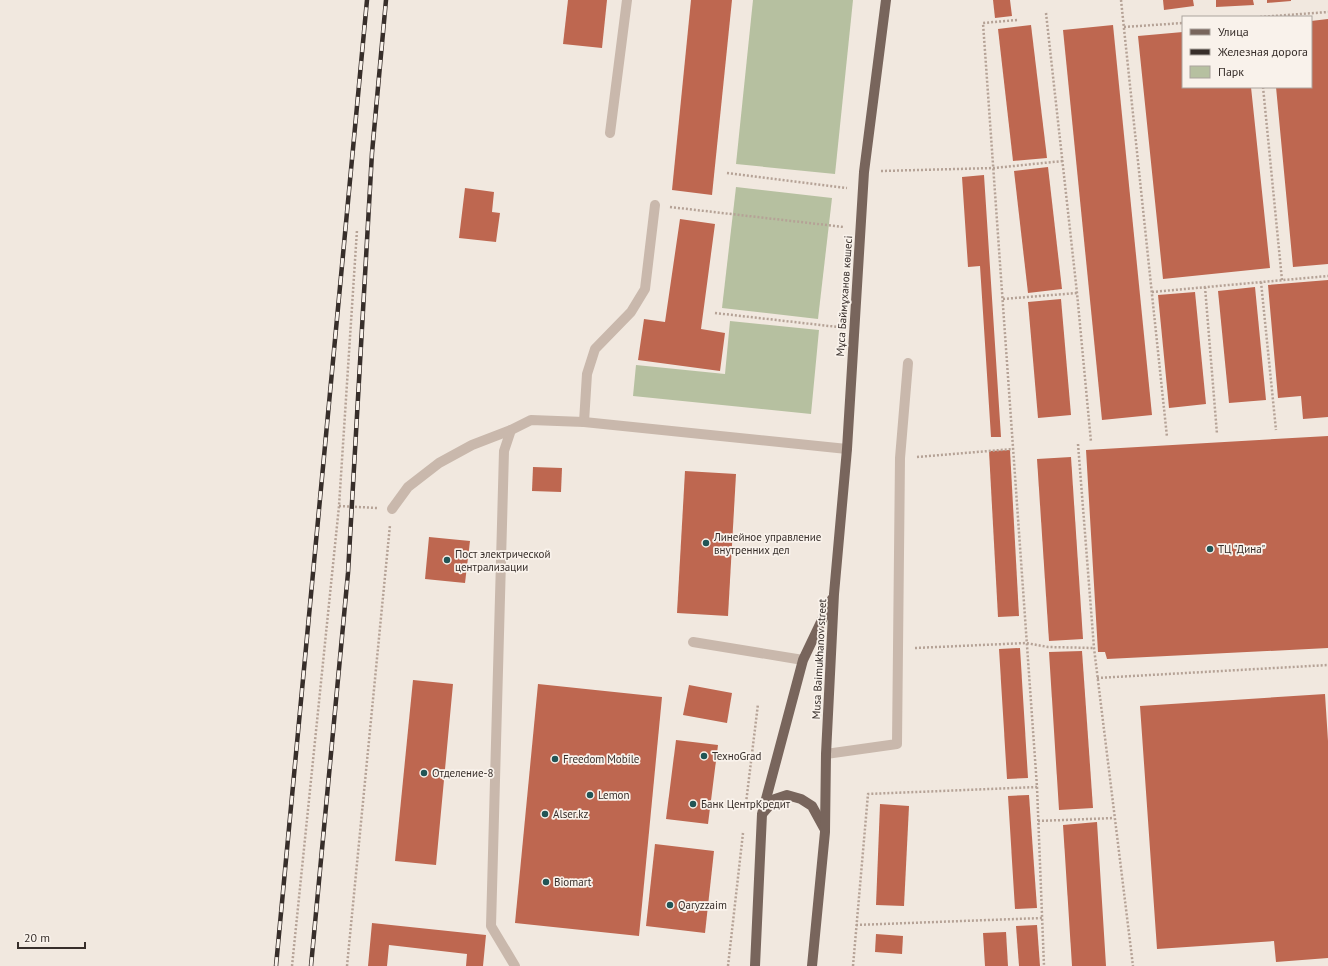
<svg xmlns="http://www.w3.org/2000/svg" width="1328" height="966" viewBox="0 0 1328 966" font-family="'PT Sans',sans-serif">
<rect width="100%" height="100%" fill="#f1e8df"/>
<g fill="#b6c0a0">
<path d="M753,0H853L835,174L736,164Z"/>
<path d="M736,187L832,198L818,319L722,308Z"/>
<path d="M730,321L819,330L811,414L633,396L636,365L725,374Z"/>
</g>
<g fill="#be6750">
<path d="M568,0H607L602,48L563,44Z"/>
<path d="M691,0H732L712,195L672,190Z"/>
<path d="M993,0H1010L1012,16L995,18Z"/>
<path d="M1163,0H1193L1194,6L1164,10Z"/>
<path d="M1216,0H1253L1254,5L1216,7Z"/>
<path d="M1267,0H1291V1L1267,3Z"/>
<path d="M1328,19V264L1293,267L1276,87H1311V21Z"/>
<path d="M1031,25L1047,158L1013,161L998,29Z"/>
<path d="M1113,25L1152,415L1102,420L1063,30Z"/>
<path d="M1183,32V87H1251L1270,268L1163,279L1138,36Z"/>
<path d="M1048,167L1062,289L1028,293L1014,171Z"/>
<path d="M984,175L1001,437H991L980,266L968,267L962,177Z"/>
<path d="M465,188L494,192L492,212L500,213L496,242L459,238Z"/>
<path d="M680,219L715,224L701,329L725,333L720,371L638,360L644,319L665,322Z"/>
<path d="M1328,280V417L1303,419L1301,396L1278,398L1268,285Z"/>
<path d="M1255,287L1266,400L1229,403L1218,291Z"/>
<path d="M1195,292L1206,404L1169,408L1158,295Z"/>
<path d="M1061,299L1071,415L1038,418L1028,302Z"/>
<path d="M1328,436V648L1107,659L1105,652H1098L1086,450Z"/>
<path d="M1010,450L1019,616L998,617L989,451Z"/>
<path d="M1071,457L1083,639L1049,641L1037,459Z"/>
<path d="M533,467L562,468L561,492L532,491Z"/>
<path d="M685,471L736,474L728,616L677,613Z"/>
<path d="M429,537L470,541L465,583L425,579Z"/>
<path d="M1020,648L1028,778L1007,779L999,649Z"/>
<path d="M1082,651L1093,808L1059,810L1049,652Z"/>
<path d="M413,680L453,684L436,865L395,861Z"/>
<path d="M538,684L662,697L639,936L515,923Z"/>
<path d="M689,685L732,693L727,723L683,715Z"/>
<path d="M1325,694L1328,741V958L1276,962L1274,941L1157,949L1140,706Z"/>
<path d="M676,740L718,745L708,824L666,819Z"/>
<path d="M1029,795L1037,908L1015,909L1008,796Z"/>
<path d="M880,804L909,806L904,906L876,905Z"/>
<path d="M1097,822L1106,966H1072L1063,825Z"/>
<path d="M655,844L714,851L705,933L646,926Z"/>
<path d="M372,923L486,935L483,966H466L467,954L389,945L387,966H368Z"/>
<path d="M1037,925L1040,966H1019L1016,926Z"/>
<path d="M1006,932L1008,966H985L983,933Z"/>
<path d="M876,934L903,936L902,954L875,952Z"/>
</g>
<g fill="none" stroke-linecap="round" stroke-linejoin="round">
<g stroke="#b5a296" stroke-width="2.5" stroke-dasharray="2 2" stroke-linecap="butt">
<path d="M1121,0L1167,437"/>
<path d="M1046,13L1077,293L1091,442"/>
<path d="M1260,17L1328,12"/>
<path d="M1017,20L983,23L1037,787L1044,966"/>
<path d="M1124,27L1183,23"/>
<path d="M1263,87L1282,280"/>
<path d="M881,171L994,168L1063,161"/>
<path d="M727,173L847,188"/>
<path d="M670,207L844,227"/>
<path d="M1261,282L1276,430"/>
<path d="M1205,287L1217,434"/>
<path d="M1152,292L1328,276"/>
<path d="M1003,299L1077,293"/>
<path d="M715,313L838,327"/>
<path d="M1078,444L1094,648L1133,966"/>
<path d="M917,457L1013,449"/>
<path d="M339,506L377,508"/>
<path d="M915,648L1026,643L1048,647L1094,648"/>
<path d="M1097,678L1328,665"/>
<path d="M746,803L758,704"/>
<path d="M1038,821L1114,818"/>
<path d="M856,925L1042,918"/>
<path d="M292,966L339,506L357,230"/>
<path d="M347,966L390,525"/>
<path d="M728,966L743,833"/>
<path d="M853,966L868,794L1037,787"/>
</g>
<g stroke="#c9b8ac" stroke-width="10">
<path d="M610,133L627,0"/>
<path d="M584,422L587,374L595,349L631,312L645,289L655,205"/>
<path d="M511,430L504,451L491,926L515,966"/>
<path d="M392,509L408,487L439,463L472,445L511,430L531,420L584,422L847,449"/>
<path d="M693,642L803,660"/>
<path d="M826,754L897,744L900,458L908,363"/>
</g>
<g stroke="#78655c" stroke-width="10">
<path d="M763,813L775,799L787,795L801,799L812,806L824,828"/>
<path d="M755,966L762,814L803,660L832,599"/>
<path d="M812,966L825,832L826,754L834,594L847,449L864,172L886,0"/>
</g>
<g stroke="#372e2a" stroke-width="4.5">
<g id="rail">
<path d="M276,966L367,0"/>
<path d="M311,966L348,573L372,153L386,0"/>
</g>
</g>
<use href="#rail" stroke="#f9f2eb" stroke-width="3" stroke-dasharray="9" stroke-linecap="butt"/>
</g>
<g fill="#225556" stroke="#f9f2eb" stroke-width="1.5">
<circle cx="706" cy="543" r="4"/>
<circle cx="1210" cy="549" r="4"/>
<circle cx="447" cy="560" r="4"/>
<circle cx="704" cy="756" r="4"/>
<circle cx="555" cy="759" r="4"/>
<circle cx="424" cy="773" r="4"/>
<circle cx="590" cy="795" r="4"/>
<circle cx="693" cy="804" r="4"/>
<circle cx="545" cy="814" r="4"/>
<circle cx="546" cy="882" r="4"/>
<circle cx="670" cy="905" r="4"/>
</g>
<g text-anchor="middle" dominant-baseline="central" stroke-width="3.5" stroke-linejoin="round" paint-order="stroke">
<g font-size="11" fill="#372e2a" stroke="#f9f2eb">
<text transform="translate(844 296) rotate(-86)">Мұса Баймұханов көшесі</text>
<text transform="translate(819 659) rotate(-87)">Musa Baimukhanov street</text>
</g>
<g font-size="11" fill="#372e2a" stroke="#f9f2eb" text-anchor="start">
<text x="714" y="537">Линейное управление<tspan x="714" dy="13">внутренних дел</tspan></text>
<text x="1218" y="549">ТЦ "Дина"</text>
<text x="455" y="554">Пост электрической<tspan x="455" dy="13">централизации</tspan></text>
<text x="712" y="756">ТехноGrad</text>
<text x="563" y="759">Freedom Mobile</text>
<text x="432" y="773">Отделение-8</text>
<text x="598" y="795">Lemon</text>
<text x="701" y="804">Банк ЦентрКредит</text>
<text x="553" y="814">Alser.kz</text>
<text x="554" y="882">Biomart</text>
<text x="678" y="905">Qaryzzaim</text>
</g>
</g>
<rect x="1182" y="16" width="130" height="72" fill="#f9f2eb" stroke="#aba49e"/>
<rect x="1190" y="29" width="20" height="6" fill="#78655c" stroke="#aba49e"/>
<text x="1218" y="36" font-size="12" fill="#372e2a">Улица</text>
<rect x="1190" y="49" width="20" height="6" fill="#372e2a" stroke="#aba49e"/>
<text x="1218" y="56" font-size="12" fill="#372e2a">Железная дорога</text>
<rect x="1190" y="66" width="20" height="12" fill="#b6c0a0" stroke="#aba49e"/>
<text x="1218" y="76" font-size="12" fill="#372e2a">Парк</text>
<path d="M18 942v6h67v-6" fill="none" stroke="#372e2a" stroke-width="2"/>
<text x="24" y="942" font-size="12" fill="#372e2a" stroke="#f9f2eb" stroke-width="3" paint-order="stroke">20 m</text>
</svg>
